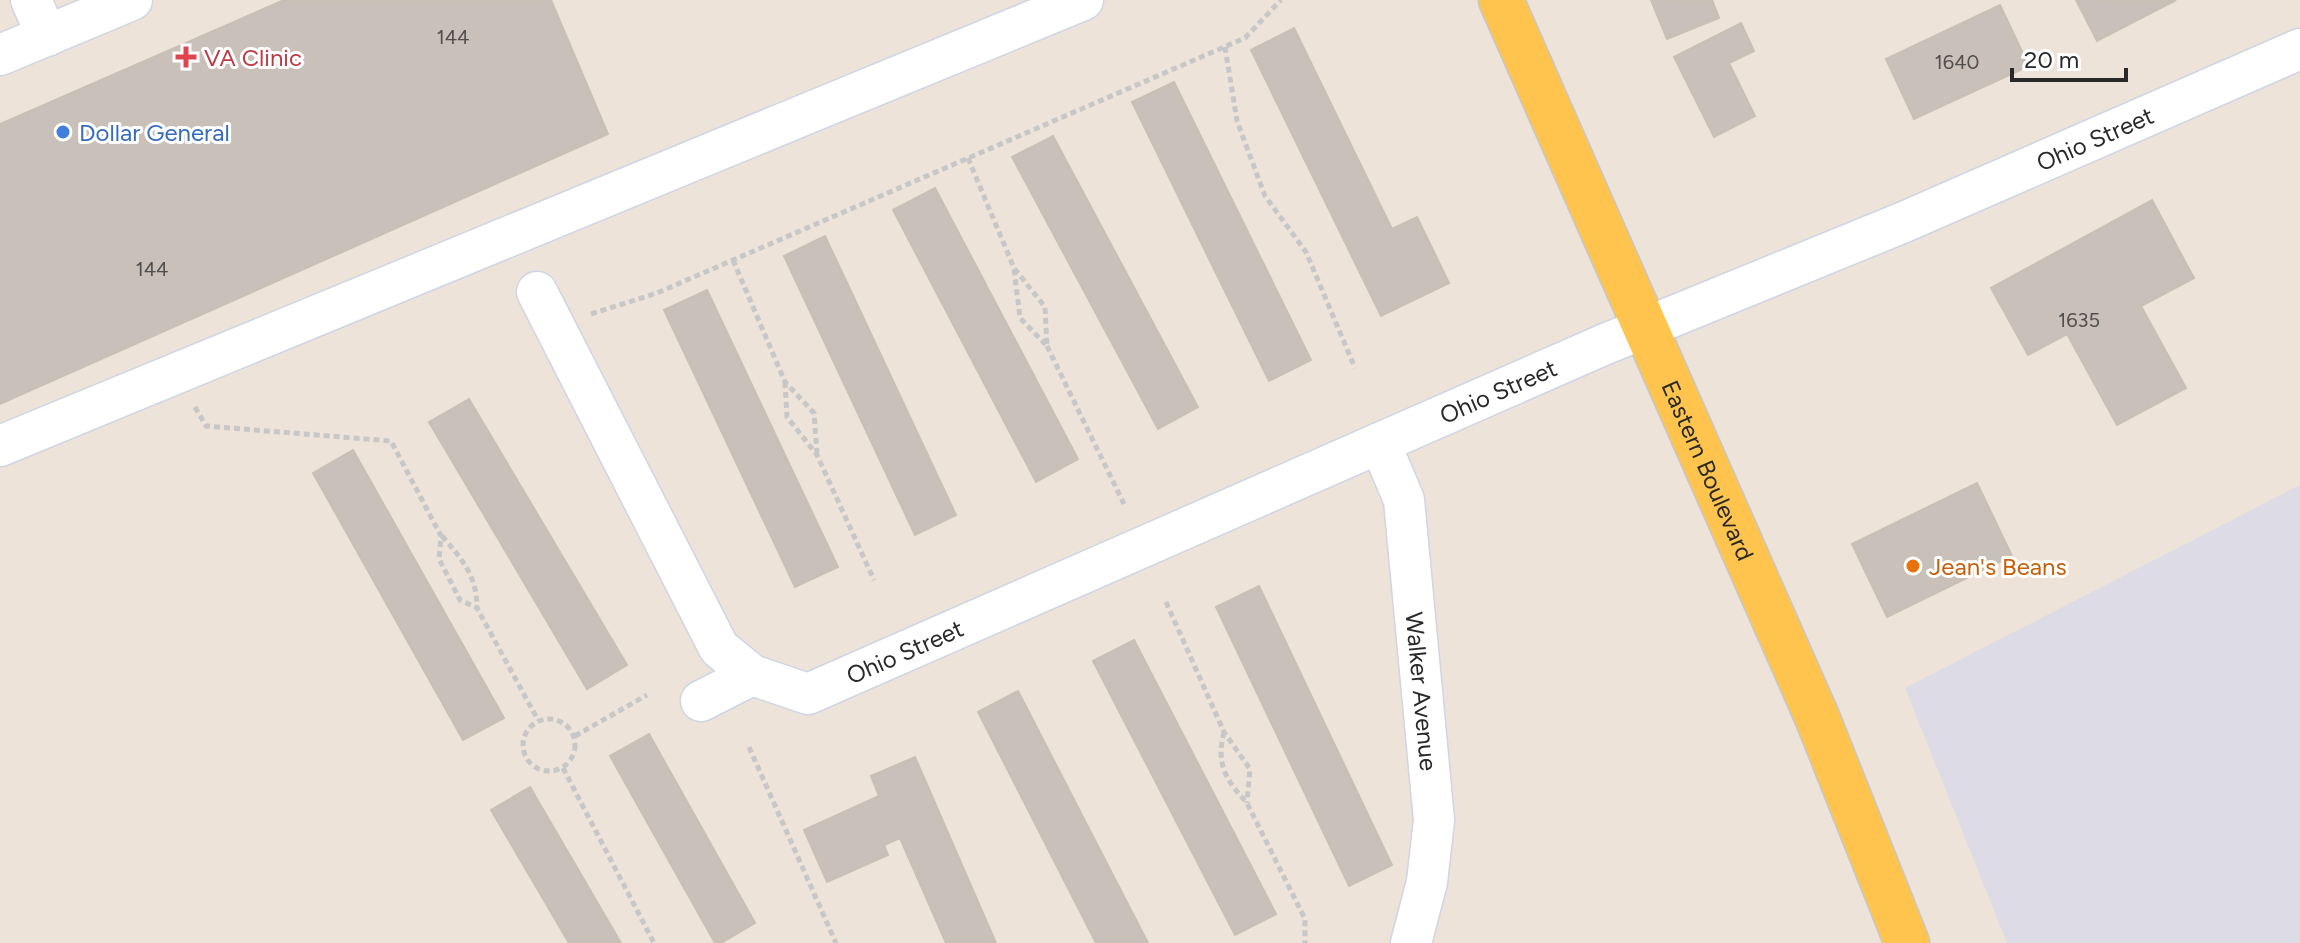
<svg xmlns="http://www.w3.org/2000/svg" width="2300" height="943" viewBox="0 0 2300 943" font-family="Figtree,sans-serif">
<rect width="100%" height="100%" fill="#ede3d9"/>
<path fill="#dddbe5" d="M2300,485V943H2007L1905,688Z"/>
<g fill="#c8c0b9" stroke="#c9bfb3" stroke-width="2">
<path d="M284,0H551L608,134L0,404V124Z"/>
<path d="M1651,0H1712L1719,18L1667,39Z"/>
<path d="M2076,0H2176L2097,41Z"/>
<path d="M2000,5L2029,66L1914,119L1886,59Z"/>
<path d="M1741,23L1754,51L1729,63L1755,116L1714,137L1674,57Z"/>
<path d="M1294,28L1392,229L1417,217L1449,283L1381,316L1251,50Z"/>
<path d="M1174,82L1311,360L1269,381L1132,102Z"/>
<path d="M1053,136L1198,407L1158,429L1012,157Z"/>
<path d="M935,188L1078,459L1036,482L893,210Z"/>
<path d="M2152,200L2194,278L2141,306L2186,388L2117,425L2067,334L2028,355L1991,288Z"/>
<path d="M825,236L956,515L915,535L784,256Z"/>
<path d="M707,290L838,567L795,587L664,310Z"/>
<path d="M469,399L627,665L587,689L429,422Z"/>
<path d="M353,450L504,718L463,740L313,473Z"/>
<path d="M1977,483L2012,556L1887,617L1852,544Z"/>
<path d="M1259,586L1392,865L1349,886L1216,607Z"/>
<path d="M1134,640L1276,914L1235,935L1093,661Z"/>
<path d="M1018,691L1148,943H1096L978,712Z"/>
<path d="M649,734L755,923L721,943H715L610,756Z"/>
<path d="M915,757L996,943H946L900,838L884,845L888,855L827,882L804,830L879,796L871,776Z"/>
<path d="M530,787L621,943H569L491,810Z"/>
</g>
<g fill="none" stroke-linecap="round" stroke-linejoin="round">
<g stroke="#cfd5e4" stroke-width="43">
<g id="minor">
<path d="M31,0L47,36"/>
<path d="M0,55L132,0"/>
<path d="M537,292L719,648L752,675"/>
<path id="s1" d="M1380,443L1404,500L1434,820L1427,882L1411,943"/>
<path d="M0,446L1083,0"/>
<path id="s2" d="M701,701L752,675L808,694L1603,345L1904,222L2300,49"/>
</g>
</g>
<g stroke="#c7c7c7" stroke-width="47">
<g id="major">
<path id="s3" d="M1501,0L1817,717L1907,943"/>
</g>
</g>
<g stroke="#c7c7c7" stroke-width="5" stroke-dasharray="6 4" stroke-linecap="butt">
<path d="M1225,47L1237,121L1265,196L1306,252L1355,368"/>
<path d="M968,158L1014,268L1045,307L1047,346L1020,318L1014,268"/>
<path d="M733,260L785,382L814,413L817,453"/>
<path d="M591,314L657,293L1245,38L1281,0"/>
<path d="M1047,346L1124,504"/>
<path d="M785,382L787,417L817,455L874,580"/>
<path d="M195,407L206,426L391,441L441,536L439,559L460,600L477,608L538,720"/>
<path d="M442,536C462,559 477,576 477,608"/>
<path d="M1166,602L1224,732L1250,769L1247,803"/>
<circle cx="549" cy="745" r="26"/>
<path d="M1224,732C1216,764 1225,779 1247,803L1305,919V943"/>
<path d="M575,736L647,695"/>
<path d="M749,747L836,943"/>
<path d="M563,768L654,943"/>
</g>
<use href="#minor" stroke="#fff" stroke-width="40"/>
<use href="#major" stroke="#ffc44d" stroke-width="44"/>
</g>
<path fill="#e0444e" stroke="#fff" stroke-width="3" d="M182 45h8v8h8v8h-8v8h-8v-8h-8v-8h8z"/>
<circle fill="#3f7fe0" stroke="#fff" stroke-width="3" cx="63" cy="132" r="8"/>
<circle fill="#e8710a" stroke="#fff" stroke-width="3" cx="1913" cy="566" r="8"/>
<g text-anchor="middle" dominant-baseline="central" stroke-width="6" stroke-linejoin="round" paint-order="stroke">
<g font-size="20" fill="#514f4d">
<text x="453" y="37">144</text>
<text x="1957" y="62">1640</text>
<text x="152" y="269">144</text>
<text x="2079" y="320">1635</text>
</g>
<g font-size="24" fill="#be3a42" stroke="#fff" text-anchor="start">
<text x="204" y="57">VA Clinic</text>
</g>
<g font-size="24" fill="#366cbe" stroke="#fff" text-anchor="start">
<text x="79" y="132">Dollar General</text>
</g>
<g font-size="24" fill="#292929" stroke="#fff">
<text stroke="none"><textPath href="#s2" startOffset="1518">Ohio Street</textPath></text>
<text stroke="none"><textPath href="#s2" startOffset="870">Ohio Street</textPath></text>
<text stroke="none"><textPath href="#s3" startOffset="514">Eastern Boulevard</textPath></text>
<text stroke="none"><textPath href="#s2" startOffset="222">Ohio Street</textPath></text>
<text stroke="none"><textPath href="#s1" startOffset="254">Walker Avenue</textPath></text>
</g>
<g font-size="24" fill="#c56008" stroke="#fff" text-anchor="start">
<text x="1929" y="566">Jean's Beans</text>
</g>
</g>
<path d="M2012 68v12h114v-12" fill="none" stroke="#292929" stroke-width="4"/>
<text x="2024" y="68" font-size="24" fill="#292929" stroke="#ffffff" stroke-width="6" paint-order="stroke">20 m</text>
</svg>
